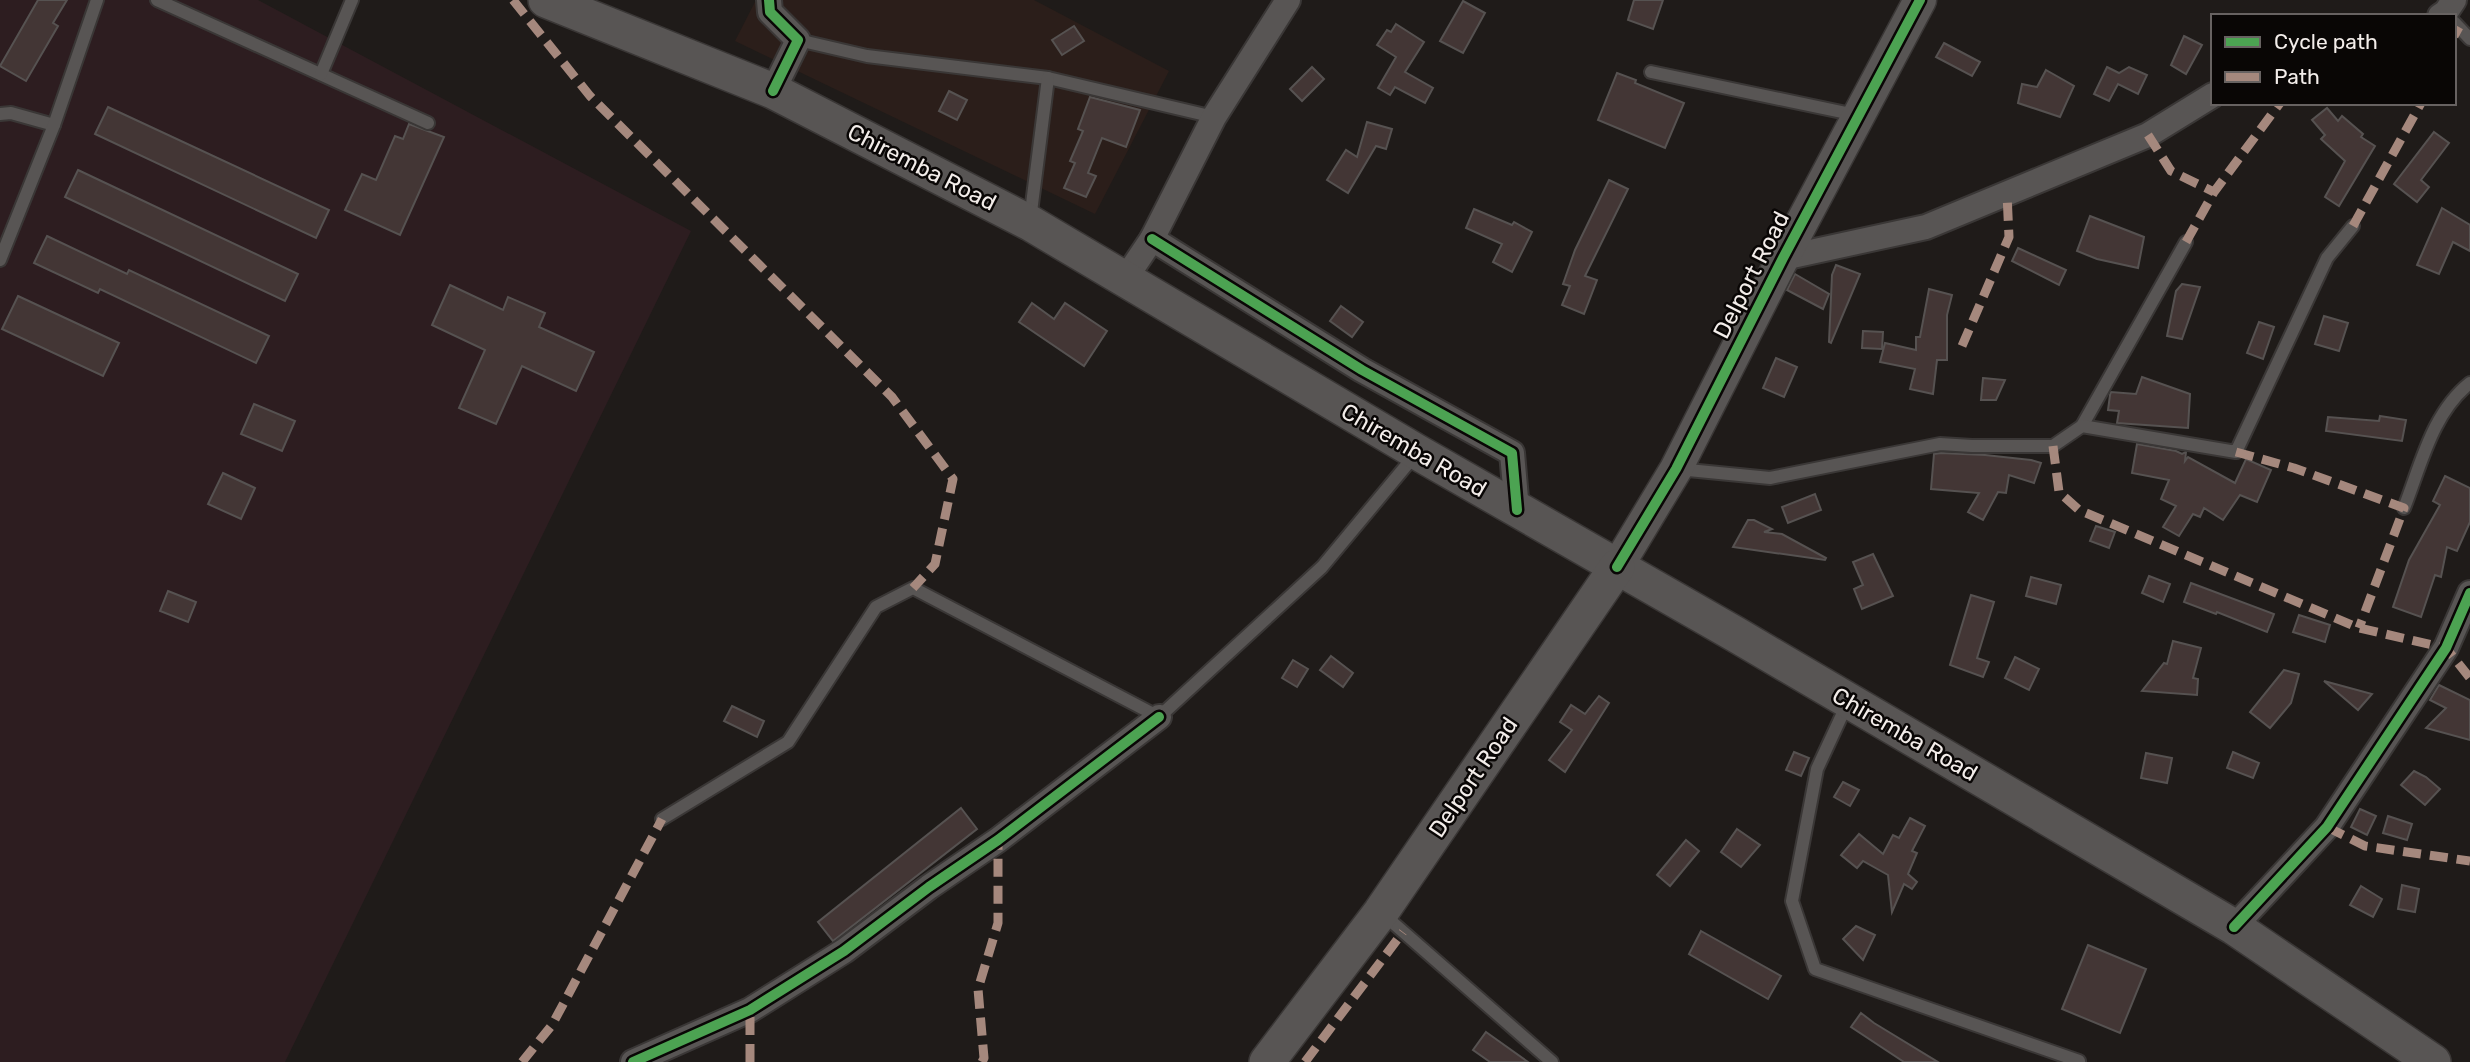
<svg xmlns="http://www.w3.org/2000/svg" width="2470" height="1062" viewBox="0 0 2470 1062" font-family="Rubik,sans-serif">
<rect width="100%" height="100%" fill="#1f1b19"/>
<path fill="#2b1e1a" d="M756,0H1034L1169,71L1095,214L735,41Z"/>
<path fill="#2d1d20" d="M0,0H258L691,231L285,1062H0Z"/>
<g fill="#433635" stroke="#565251" stroke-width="2">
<path d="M38,0H67L53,23L58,26L26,81L0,66Z"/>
<path d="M1634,0H1663L1653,29L1628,20Z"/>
<path d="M1463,1L1485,13L1463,53L1440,41Z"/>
<path d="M1396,24L1424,42L1405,72L1433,88L1425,103L1395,87L1390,95L1378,88L1396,57L1377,45L1387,30L1391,32Z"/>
<path d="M1074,26L1084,41L1062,55L1052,40Z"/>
<path d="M2184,36L2202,45L2186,74L2171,65Z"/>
<path d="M1944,43L1980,62L1972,76L1936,57Z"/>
<path d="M1312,67L1324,79L1302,101L1290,89Z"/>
<path d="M2107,67L2119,73L2129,67L2147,75L2138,94L2118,84L2109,101L2094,94Z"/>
<path d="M2046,70L2074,86L2060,117L2018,103L2022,84L2037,87Z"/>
<path d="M1617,73L1636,80L1635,83L1684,103L1665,148L1598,120Z"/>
<path d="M949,91L967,100L957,120L939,111Z"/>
<path d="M1090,97L1140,110L1126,147L1102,138L1088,173L1096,176L1086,197L1064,188L1075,163L1070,161L1083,131L1078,129Z"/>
<path d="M108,107L329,210L316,238L95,134Z"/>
<path d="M2327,108L2338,121L2342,116L2363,134L2361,137L2375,146L2339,206L2325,197L2345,161L2321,139L2325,135L2312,120Z"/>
<path d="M1367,122L1392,129L1386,149L1376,146L1348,193L1327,180L1346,150L1357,157Z"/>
<path d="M409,124L444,137L400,235L345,210L362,174L376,180L395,136L403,139Z"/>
<path d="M2434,132L2449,143L2421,180L2429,187L2417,202L2394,184Z"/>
<path d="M78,170L298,274L285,301L65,197Z"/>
<path d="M1609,180L1628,189L1585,276L1597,280L1584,314L1562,305L1570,286L1563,284L1575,250Z"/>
<path d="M2442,208L2470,225V251L2453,242L2439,274L2417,265Z"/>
<path d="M1474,209L1512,225L1514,222L1532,232L1512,272L1493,262L1502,244L1466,228Z"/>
<path d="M2090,216L2144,237L2138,268L2097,259L2077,251Z"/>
<path d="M47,236L127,274L129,270L269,336L256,363L100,289L98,293L34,263Z"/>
<path d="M2018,248L2066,270L2059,285L2012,261Z"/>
<path d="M1836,265L1860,274L1831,343L1829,342L1832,275Z"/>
<path d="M1795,274L1829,294L1823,309L1787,290Z"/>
<path d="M2182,284L2200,287L2182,339L2167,336L2176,291Z"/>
<path d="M450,285L503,310L508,297L545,313L539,327L594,352L576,391L522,366L496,424L459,408L485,350L432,325Z"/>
<path d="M1929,289L1952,295L1947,315V360H1937L1933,394L1910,389L1915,369L1880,362L1885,343L1916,350V337H1920Z"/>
<path d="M18,296L119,343L103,376L2,329Z"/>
<path d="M1032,303L1054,319L1065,303L1107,331L1084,366L1019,322Z"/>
<path d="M1341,306L1363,322L1352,337L1330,321Z"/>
<path d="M2324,316L2348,323L2339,351L2315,344Z"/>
<path d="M2259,322L2274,327L2263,359L2247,353Z"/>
<path d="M1863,331L1883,332L1882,349L1862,348Z"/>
<path d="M1776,358L1797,367L1784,397L1763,388Z"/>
<path d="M2142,377L2190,394L2188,428L2117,423L2119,411L2108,410L2110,395L2111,392L2136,394Z"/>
<path d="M1983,378L2005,380L1996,400H1981Z"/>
<path d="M254,404L295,421L282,451L241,434Z"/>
<path d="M2380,416L2406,420L2402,441L2326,431L2328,417L2379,421Z"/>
<path d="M2137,444L2176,451L2182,454L2186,452L2185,461L2188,457L2235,483L2246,459L2271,470L2257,502L2240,495L2223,520L2204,508L2200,517L2193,514L2179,536L2163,527L2176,506L2161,499L2169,480L2132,473Z"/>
<path d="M1941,453L1985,455L2031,460L2041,463L2034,483L2009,475L2006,493L1998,492L1983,520L1968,512L1979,493L1931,489L1934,454Z"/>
<path d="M223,473L255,488L241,519L208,504Z"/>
<path d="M2445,476L2470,488V522L2457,551L2447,547L2441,577L2435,575L2421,617L2393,607L2409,560L2440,505L2433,501Z"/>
<path d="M1815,494L1821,510L1788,523L1782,507Z"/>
<path d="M1748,520H1754L1772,529L1764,532L1782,534L1826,558L1825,560L1733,547Z"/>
<path d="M2096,526L2115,532L2109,548L2090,541Z"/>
<path d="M1873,554L1893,596L1862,609L1854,589L1863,585L1853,562Z"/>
<path d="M2149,576L2170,584L2163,602L2142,593Z"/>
<path d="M2031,577L2061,585L2056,604L2026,596Z"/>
<path d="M2191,583L2274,614L2267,632L2217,612L2216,614L2184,602Z"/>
<path d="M168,591L196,602L188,622L160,611Z"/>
<path d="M1971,595L1994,602L1977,658L1989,662L1983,677L1950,665Z"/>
<path d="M2299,615L2330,625L2325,642L2293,632Z"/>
<path d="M2173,641L2201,648L2193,678L2198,679L2197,695L2142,691L2164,663L2167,664Z"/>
<path d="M1331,656L1353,673L1343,687L1320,670Z"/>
<path d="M2015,657L2039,669L2029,690L2005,678Z"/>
<path d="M1293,660L1308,669L1297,687L1282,678Z"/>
<path d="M2284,670L2299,674L2291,703L2270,728L2250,712Z"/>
<path d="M2324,681L2372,694L2358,710Z"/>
<path d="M2439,685L2470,700V740L2426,728L2446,708L2430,700Z"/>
<path d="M1599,696L1609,703L1565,772L1549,760L1572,730L1560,722L1571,705L1585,714Z"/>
<path d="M732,706L764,721L757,737L724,721Z"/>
<path d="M1794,752L1809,758L1801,776L1786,770Z"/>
<path d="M2233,752L2259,763L2253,778L2227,768Z"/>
<path d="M2146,753L2172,758L2167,783L2141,778Z"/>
<path d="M2414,771L2426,777L2440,789L2425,805L2401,785Z"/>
<path d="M1843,782L1859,790L1850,806L1834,797Z"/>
<path d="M961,808L977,829L833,941L818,922Z"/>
<path d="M2360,809L2376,816L2367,835L2351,827Z"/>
<path d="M2388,816L2412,824L2407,840L2383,833Z"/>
<path d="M1910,818L1925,826L1912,851L1917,853L1908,874L1917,882L1912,889L1904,884L1892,912L1888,875L1863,861L1857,868L1841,855L1859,834L1883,854L1893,835L1899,838Z"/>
<path d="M1737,829L1760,845L1741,867L1721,852Z"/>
<path d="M1686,840L1699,851L1670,886L1657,875Z"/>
<path d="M2402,885L2419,889L2415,912L2398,909Z"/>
<path d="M2361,886L2382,899L2373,917L2350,905Z"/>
<path d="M1856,926L1875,935L1863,960L1843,939Z"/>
<path d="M1701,931L1781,976L1768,999L1689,954Z"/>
<path d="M2088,945L2146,969L2120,1033L2062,1009Z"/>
<path d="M1861,1013L1874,1023L1938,1062H1904L1851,1027Z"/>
<path d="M1486,1032L1528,1062H1490L1473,1050Z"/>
</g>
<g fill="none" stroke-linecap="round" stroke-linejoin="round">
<g stroke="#3a3736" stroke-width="16">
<g id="service">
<path d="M157,0L428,123"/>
<path d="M2454,22L2470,39"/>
<path d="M798,40L867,56L1048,78L1214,117"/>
<path d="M1651,72L1856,115"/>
<path d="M321,74L352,0"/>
<path d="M0,114L11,113L54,125"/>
<path d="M1030,220L1048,78"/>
<path d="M0,260L54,125L97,0"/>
<path d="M2082,426L2186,242"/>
<path d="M1678,469L1770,478L1940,444L1972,446H2053L2082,426L2236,452L2327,258L2353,226"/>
<path d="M2404,508C2421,465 2432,413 2470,383"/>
<path d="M1848,702L1817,769L1792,901L1815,969L2079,1061"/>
<path d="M662,819L788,742L876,607L913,588L1159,717L1322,567L1415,455"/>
<path d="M1384,915L1552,1062"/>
</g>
</g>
<g stroke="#3a3736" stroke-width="28">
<g id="minor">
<path d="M769,0L770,12L798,40L773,91"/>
<path d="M2440,16L2446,12L2454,0"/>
<path d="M1152,239L1362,370L1512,453L1517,510"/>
<path d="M1783,258L1926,227L2148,135L2213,95"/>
<path d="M1125,279L1152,239L1214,117L1288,0"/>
<path d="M2234,927L2327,827L2446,648L2470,593"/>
<path d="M633,1062L750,1010L844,951L929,887L998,840L1159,717"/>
</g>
</g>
<g stroke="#3a3736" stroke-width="35">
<path id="tertiary" d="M1617,567L1676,469L1783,258L1920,0"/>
</g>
<g stroke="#3a3736" stroke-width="38">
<g id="secondary">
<path d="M546,0L773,91L1030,223L1417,452L1735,634L2234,927L2433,1062"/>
<path d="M1267,1062L1381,912L1617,567"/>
</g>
</g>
<use href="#service" stroke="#585554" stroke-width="12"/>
<use href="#minor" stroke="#585554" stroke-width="24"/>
<use href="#tertiary" stroke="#585554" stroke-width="32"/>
<use href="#secondary" stroke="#585554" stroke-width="35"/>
<g stroke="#a5887d" stroke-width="9" stroke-dasharray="18 9" stroke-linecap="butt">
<path d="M513,0L590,96L892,397L953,479L935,564L913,588"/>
<path d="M2454,36L2459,27"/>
<path d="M2148,135L2171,171L2214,192"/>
<path d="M2353,226L2421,103"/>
<path d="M2186,242L2214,192L2280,103"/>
<path d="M1962,346L2009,237L2007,194"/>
<path d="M2053,446L2059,492L2079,510L2359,628L2446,648L2470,678"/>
<path d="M2236,452L2294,468L2404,508L2359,628"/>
<path d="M2327,827L2365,846L2470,861"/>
<path d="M522,1062L552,1025L662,819"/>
<path d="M750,1062V1010"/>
<path d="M982,1062L984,1058L978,989L998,923V840"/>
<path d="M1305,1062L1403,932"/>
</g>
<g stroke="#090605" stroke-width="15">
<g id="cycleway">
<path d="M769,0L770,12L798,40L773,91"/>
<path d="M1152,239L1362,370L1512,453L1517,510"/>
<path d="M1617,567L1676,469L1783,258L1920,0"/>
<path d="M2234,927L2327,827L2446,648L2470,593"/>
<path d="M633,1062L750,1010L844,951L929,887L998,840L1159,717"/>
</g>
</g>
<use href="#cycleway" stroke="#4ca352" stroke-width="10"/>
</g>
<g text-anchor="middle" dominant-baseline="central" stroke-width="5" stroke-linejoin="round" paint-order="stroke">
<g font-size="23" fill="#f3edea" stroke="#090605">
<text transform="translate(922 167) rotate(27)">Chiremba Road</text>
<text transform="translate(1751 275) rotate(-63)">Delport Road</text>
<text transform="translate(1414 450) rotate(30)">Chiremba Road</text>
<text transform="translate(1905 734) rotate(30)">Chiremba Road</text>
<text transform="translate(1473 777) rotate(-56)">Delport Road</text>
</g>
</g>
<rect x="2211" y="14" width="245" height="91" fill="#090605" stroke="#676261" stroke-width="2"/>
<rect x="2225" y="37" width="35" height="10" fill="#4ca352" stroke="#676261" stroke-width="2"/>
<text x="2274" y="49" font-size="21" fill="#f3edea">Cycle path</text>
<rect x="2225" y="72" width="35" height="10" fill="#a5887d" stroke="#676261" stroke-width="2"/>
<text x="2274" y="84" font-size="21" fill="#f3edea">Path</text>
</svg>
